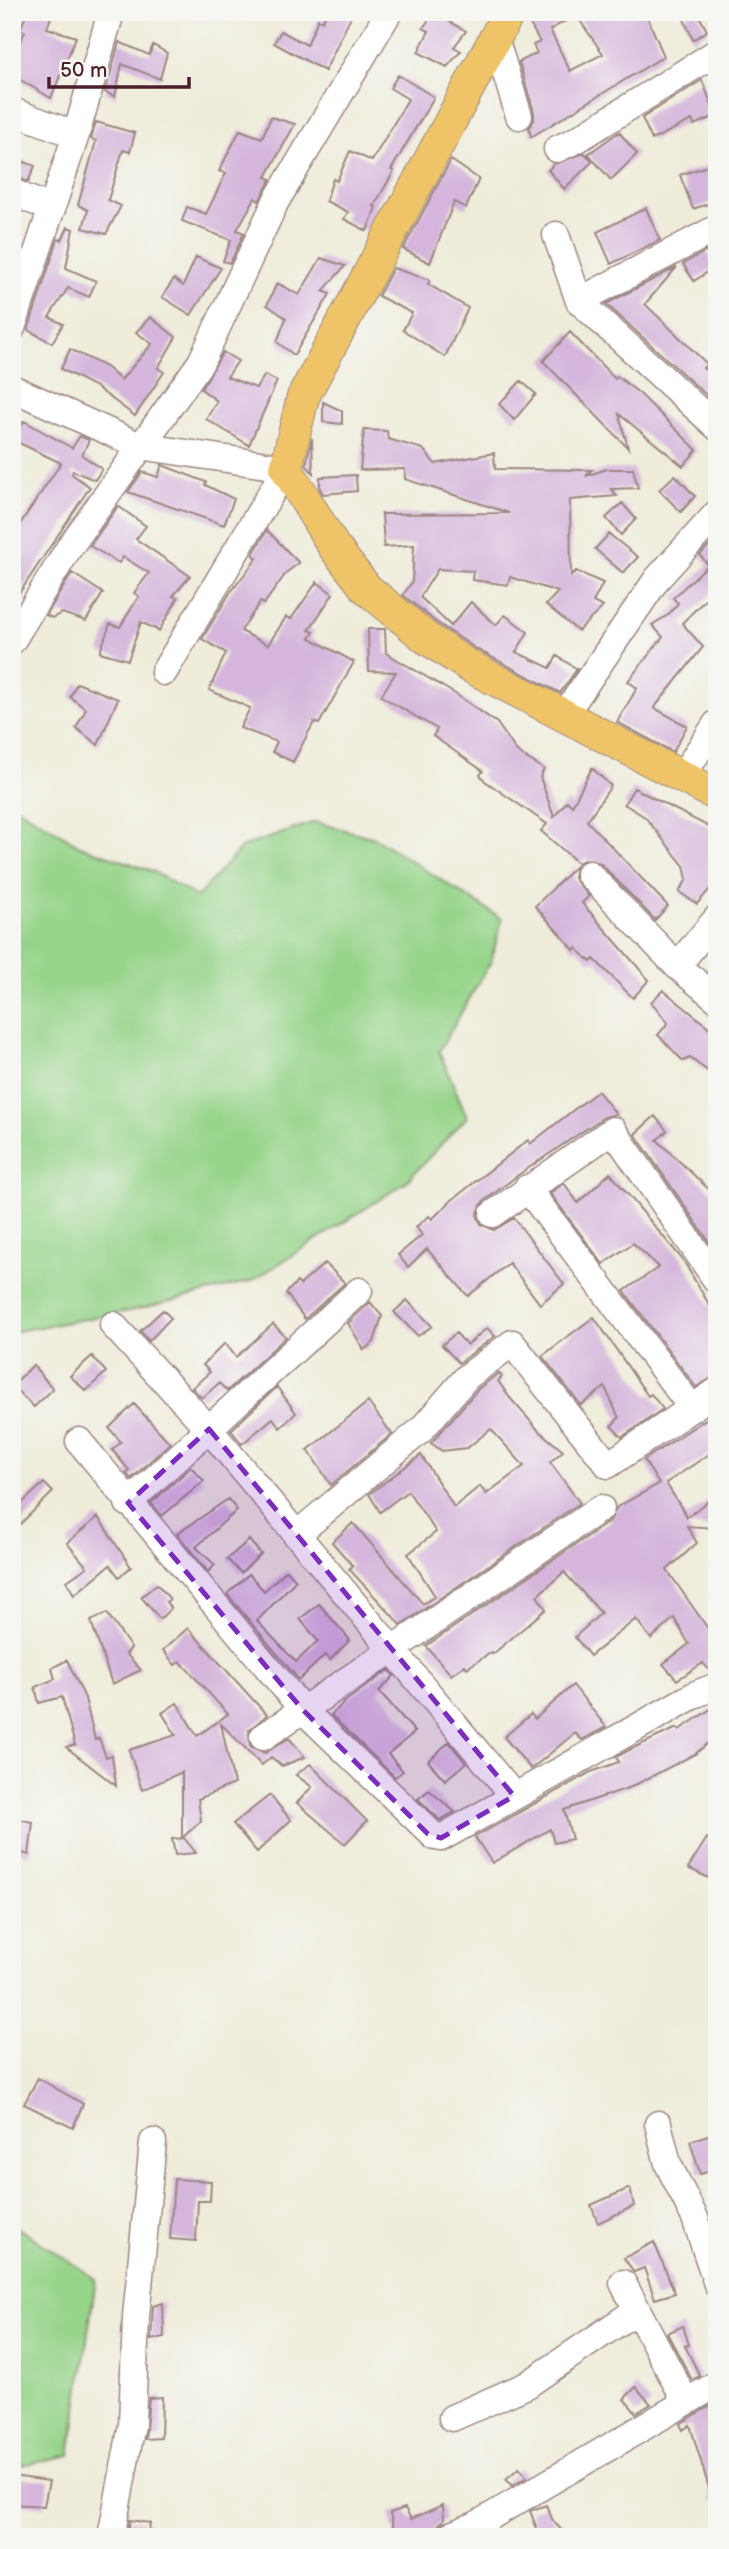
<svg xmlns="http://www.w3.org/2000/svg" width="729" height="2549" font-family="'Balsamiq Sans',sans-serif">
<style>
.green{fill:#96d48a;stroke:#707a5a;stroke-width:2}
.building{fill:#d5b5dc;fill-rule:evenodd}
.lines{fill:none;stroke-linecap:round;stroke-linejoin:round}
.minor-casing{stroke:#9c8682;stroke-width:29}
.major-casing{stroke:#9c8682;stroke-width:34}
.minor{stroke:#fff;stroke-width:26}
.major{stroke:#efc469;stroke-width:32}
.marked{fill:#7b2cbf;fill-opacity:0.2;stroke:#7b2cbf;stroke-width:5;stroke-dasharray:14 9;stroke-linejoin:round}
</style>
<rect width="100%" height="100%" fill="#f6f6f2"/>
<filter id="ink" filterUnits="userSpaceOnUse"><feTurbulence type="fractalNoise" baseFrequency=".0143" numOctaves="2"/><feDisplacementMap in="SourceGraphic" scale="14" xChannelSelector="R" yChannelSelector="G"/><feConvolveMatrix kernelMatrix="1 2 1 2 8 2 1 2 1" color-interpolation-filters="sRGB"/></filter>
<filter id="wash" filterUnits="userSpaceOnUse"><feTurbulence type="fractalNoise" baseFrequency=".00686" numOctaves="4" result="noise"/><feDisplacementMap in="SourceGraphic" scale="28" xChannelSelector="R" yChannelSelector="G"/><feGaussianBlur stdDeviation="1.57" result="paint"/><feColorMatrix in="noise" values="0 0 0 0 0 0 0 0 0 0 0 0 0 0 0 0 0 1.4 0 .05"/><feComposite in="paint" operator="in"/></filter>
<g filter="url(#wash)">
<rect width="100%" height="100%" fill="#efecda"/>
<!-- green -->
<path class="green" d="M12 804 80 846 152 871 197 897 242 847 315 822 375 838 502 919 491 961 439 1051 467 1117 405 1183 252 1281 135 1310 17 1331 12 1335Z
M12 2224 96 2279 70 2455 12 2467Z"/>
<g id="blocks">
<!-- building -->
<path class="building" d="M27 12H53L47 28 76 37 51 98 12 75V57L25 32 20 30Z
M327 12H353L325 71 274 43 281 31 307 45 318 19 322 21Z
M548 12H645L664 56 531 137 529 128 534 120V112L519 62 537 53 533 45 540 42 530 24ZM576 15 603 54 570 71 550 30Z
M692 12H697L707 31 693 40 683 17Z
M434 13 466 31 454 47 461 51 447 67 418 52 429 31 423 28Z
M119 42 149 55 153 45 167 53 160 79 122 64 115 97 105 92Z
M398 75 434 97 391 170 394 171 374 206 376 207 367 231 344 219 348 212 326 201 333 179 337 181 350 151 372 161 408 99 390 88Z
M702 80 716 116 694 125 692 120 652 140 642 118Z
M271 117 295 124 266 177 271 179 259 201 255 198 237 230 244 233 230 263 223 261 231 240 182 221 187 207 206 214 226 173 219 171 240 130 262 138Z
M96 122 135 133 130 152 123 150 108 200 121 206 106 234 83 228 88 210 78 205 96 141 91 139Z
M619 132 637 154 611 180 588 154Z
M584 153 593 161 564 189 548 170 554 164Z
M12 157 35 166 28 182 12 175Z
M451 160 479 179 466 208 454 202 430 263 403 249Z
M717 163V201L693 209 680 175Z
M646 208 660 240 611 264 597 232Z
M68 227 73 229 66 268 96 281 89 297 68 288 49 317 63 324 52 343 28 330 58 239 62 240Z
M706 251 715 267 694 281 683 264Z
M196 257 221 268 191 315 162 297 174 279 183 286Z
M321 258 345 266 323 291 330 294 294 355 277 342 286 318 267 305 277 283 299 295Z
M677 267 645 304 707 364 703 368 717 381V405L606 304Z
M393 268 430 280 428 284 468 308 445 357 403 330 412 313 378 296Z
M150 317 176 337 158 368 164 372 135 416 96 387 61 369 70 349 106 367 121 380 152 344 136 332Z
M570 332 615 379 617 376 640 394 697 450 683 466 619 414 628 448 543 361Z
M223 352 238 361 227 377 256 388 265 375 277 381 249 445 206 419 217 401 201 389Z
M521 381 536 394 514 420 499 404Z
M323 402 342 411V424L323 422Z
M24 421 72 448 80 436 89 440 82 455 102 469 95 480 73 471 72 474 90 487 12 604V536L61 463 13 440Z
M364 430 387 431 388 439 423 449 435 464 494 453 495 469 592 470 586 476 607 469H633L638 488 611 489 617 496 570 500 571 576 576 571 603 583 593 602 603 607 578 631 546 605 558 592 510 577 508 585 472 580 473 571 438 569 420 597 451 626 471 602 496 625 505 615 528 632 516 652 550 668 557 656 577 669 560 693 478 650 436 622 403 595 412 582 414 545 384 547 382 514 509 513 405 479V469L360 470Z
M312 438 313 473 306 465Z
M162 465 206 482 205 485 234 499 224 525 128 492 142 472 158 477Z
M356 475 357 491 323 494 320 489V477Z
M675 475 695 496 681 512 659 490Z
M622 503 636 519 621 535 606 518Z
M118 506 146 526 136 539 190 576 173 596 178 598 159 631 141 622 128 660 100 652 110 624 120 627 139 596 134 593 149 573 123 557 119 563 90 546Z
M267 530 299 563 287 572 264 604 260 602 241 631 268 645 286 617 291 619 317 582 333 594 309 630 314 632 310 638 354 662 319 724 314 722 293 762 272 752 277 742 240 728 250 708 209 690 226 653 202 639 230 593 257 558 253 554Z
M609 534 638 557 623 573 595 549Z
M717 537V588L682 623 703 647 654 708 687 726 673 752 617 722 637 688 628 681 663 637 652 625 668 615 678 603 673 598 708 565 700 555Z
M72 573 103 593 86 621 62 613 52 618 46 615Z
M368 629H385L386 653 457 695 497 723 518 753 544 769 540 777 554 817 567 801 572 806 592 768 611 786 587 821 668 906 655 920 600 863 586 859 578 863 541 831 547 824 485 781 480 775 483 771 433 736 437 729 381 696 396 672 369 671Z
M77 683 118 699 98 745 76 728 86 709 70 697Z
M634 788 717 831V881L697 904 679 892 687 879 684 866 645 817 624 804Z
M576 866 574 878 589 896 582 903 649 980 633 998 594 959 591 962 576 948 574 950 535 906Z
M663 990 717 1034V1078L690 1058 683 1061 658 1035 668 1023 651 1002Z
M598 1091 616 1114 604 1117 518 1175 483 1202 477 1215 481 1224 494 1230 514 1218 564 1284 540 1304 509 1263 468 1296 427 1249 408 1267 398 1255 422 1235 416 1227 429 1216 432 1219 452 1200 528 1140 530 1144Z
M655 1116 667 1131 657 1140 717 1197V1253L635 1134Z
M610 1173 683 1260 717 1318V1375L696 1387 624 1291 659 1267 633 1243 603 1264 550 1193 564 1183 578 1203Z
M325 1263 345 1283 305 1319 286 1293 297 1282 300 1285Z
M407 1300 432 1326 418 1336 394 1312Z
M370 1302 382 1316 374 1342 364 1350 348 1323Z
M163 1310 171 1318 149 1341 140 1331Z
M594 1317 648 1396 651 1394 663 1409 622 1437 611 1426 619 1418 605 1387 581 1405 542 1356Z
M273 1324 286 1337 227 1391 219 1383 202 1398 192 1388 210 1372 203 1365 225 1343 236 1357Z
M487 1328 495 1336 459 1363 442 1345 456 1333 467 1345Z
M92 1356 106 1372 86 1391 70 1376Z
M33 1365 53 1389 34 1407 12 1386Z
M499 1373 502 1377 498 1381 510 1398 539 1431 563 1451 550 1462 580 1503 401 1625 349 1569 353 1566 332 1542 353 1523 423 1604 435 1596 408 1554 436 1532 408 1491 380 1512 369 1494 421 1455 454 1507 480 1486 486 1494 524 1466 491 1429 467 1448 442 1451 431 1443 478 1389Z
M277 1387 296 1413 280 1428 273 1418 242 1444 231 1430Z
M368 1402 392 1434 331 1485 308 1450Z
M134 1404 170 1443 131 1479 126 1473 129 1470 112 1450 121 1442 109 1428Z
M709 1417 717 1430V1449L666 1483 687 1517 717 1494V1528L687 1526 697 1543 667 1570 709 1630 717 1625V1671L711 1672 703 1663 677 1680 663 1664 689 1644 674 1618 651 1639 636 1619 590 1656 575 1637 601 1613 564 1572 537 1596 546 1609 493 1654 492 1652 467 1668 465 1665 451 1675 426 1646 610 1521 617 1507 659 1484 644 1460Z
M191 1467 204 1481 162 1516 151 1503Z
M44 1483 53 1492 12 1532V1512Z
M228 1499 237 1510 196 1547 215 1565 208 1572 177 1534Z
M98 1517 131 1567 119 1577 110 1565 74 1595 67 1581 87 1567 67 1543Z
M249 1540 261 1554 241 1573 227 1559Z
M287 1570 296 1580 257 1621 296 1662 318 1641 300 1619 319 1604 350 1640 330 1660 325 1655 299 1680 227 1594 249 1574 264 1591Z
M157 1584 170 1599 166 1602 171 1608 160 1619 141 1597Z
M107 1613 131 1648 126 1654 141 1670 112 1684 91 1621Z
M188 1628 267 1715 249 1730 250 1746 265 1753 289 1738 305 1757 282 1766 271 1757 262 1765 221 1724 234 1784 198 1799 201 1821 182 1838V1772L142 1790 129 1750 176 1735 162 1713 177 1703 197 1736 228 1714 180 1661 175 1665 163 1650Z
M67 1660 85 1698 95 1740 99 1738 106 1757 112 1755 116 1786 66 1747 75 1745 62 1697 39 1703 35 1687 55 1679 52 1668Z
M389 1670 394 1676 379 1691 415 1732 388 1754 403 1771 395 1777 331 1715 348 1699Z
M573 1685 606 1727 582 1740 575 1733 531 1769 504 1737 531 1714 535 1719Z
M711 1709 717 1718V1736L695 1754 631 1787 564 1810 572 1839 554 1843 550 1829 492 1863 475 1837 591 1772 619 1762 616 1757 631 1749 677 1728 679 1730Z
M449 1742 466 1763 445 1780 428 1761Z
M310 1764 367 1821 345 1844 297 1803 312 1787 296 1775Z
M429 1790 455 1812 440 1820 418 1799Z
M270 1795 291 1820 257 1852 233 1824Z
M12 1818 33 1822 29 1855 12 1850Z
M184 1838 196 1853 175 1855 172 1839Z
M707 1838 717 1844V1882L688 1868Z
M38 2078 83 2104 73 2128 24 2104Z
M717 2132V2169L700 2174 690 2141Z
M174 2179 211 2181 210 2201H198L196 2241 170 2239Z
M630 2188 634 2206 598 2223 591 2205Z
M654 2242 675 2293 655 2299 644 2268 634 2272 624 2258Z
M163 2303 164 2337 151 2340 153 2306Z
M683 2326 689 2345 685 2346 700 2376 692 2380 667 2333Z
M636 2387 651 2404 636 2413 624 2399Z
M162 2397 161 2438 145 2439 149 2398Z
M715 2403 717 2500 713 2501 690 2425 683 2430 680 2424Z
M519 2468 527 2477 512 2486 506 2479Z
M12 2476 49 2481 44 2506 12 2504Z
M443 2505 444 2520 431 2532 419 2537H396L390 2513 405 2508 411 2519Z
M546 2505 553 2521 568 2537H544L538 2531 530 2511Z
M130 2520 150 2523 148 2537H127Z"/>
</g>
</g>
<g filter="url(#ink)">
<use href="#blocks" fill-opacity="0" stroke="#9c8682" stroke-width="2"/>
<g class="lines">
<!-- minor casing -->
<g class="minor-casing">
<path id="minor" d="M495 38 519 116
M12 111 76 135
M557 149 578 139 717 52
M12 192 52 209
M556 235 579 301 717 427
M579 301 717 228
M12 328 76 135 111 12
M12 388 140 446 286 468 164 672
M12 641 69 548 201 362 276 201 389 12
M565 714 657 579 717 513
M682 776 717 723
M589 874 677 966 717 999
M677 966 717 918
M527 1188 692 1408
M493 1214 613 1130 717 1281
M113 1325 209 1429 514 1796
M79 1441 303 1710 435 1837 441 1838 696 1694 717 1686
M128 1503 359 1291
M296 1535 421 1430 467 1377 512 1343 608 1465 717 1391
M263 1737 601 1508
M658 2124 668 2164 695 2218 717 2284
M623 2283 686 2402
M452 2418 527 2385 637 2310
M111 2537 132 2425 136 2317 153 2142
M445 2537 476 2525 717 2384"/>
</g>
<!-- major casing -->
<g class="major-casing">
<path id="major" d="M509 12 303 397 286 468 334 547 366 588 425 637 469 666 717 795"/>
</g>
<!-- minor -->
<use href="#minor" class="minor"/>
<!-- major -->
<use href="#major" class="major"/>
</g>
</g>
<!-- marked area -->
<path class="marked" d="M209 1429 514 1796 441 1838 428 1834 303 1710 128 1503Z"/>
<!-- margin -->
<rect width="729" height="2549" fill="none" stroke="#f6f6f2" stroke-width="42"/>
<!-- scale -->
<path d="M49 77v10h140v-10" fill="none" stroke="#4a1f2b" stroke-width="3.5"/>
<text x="60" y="77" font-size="21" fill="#4a1f2b" stroke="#f6f6f2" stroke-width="5" paint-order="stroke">50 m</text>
</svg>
